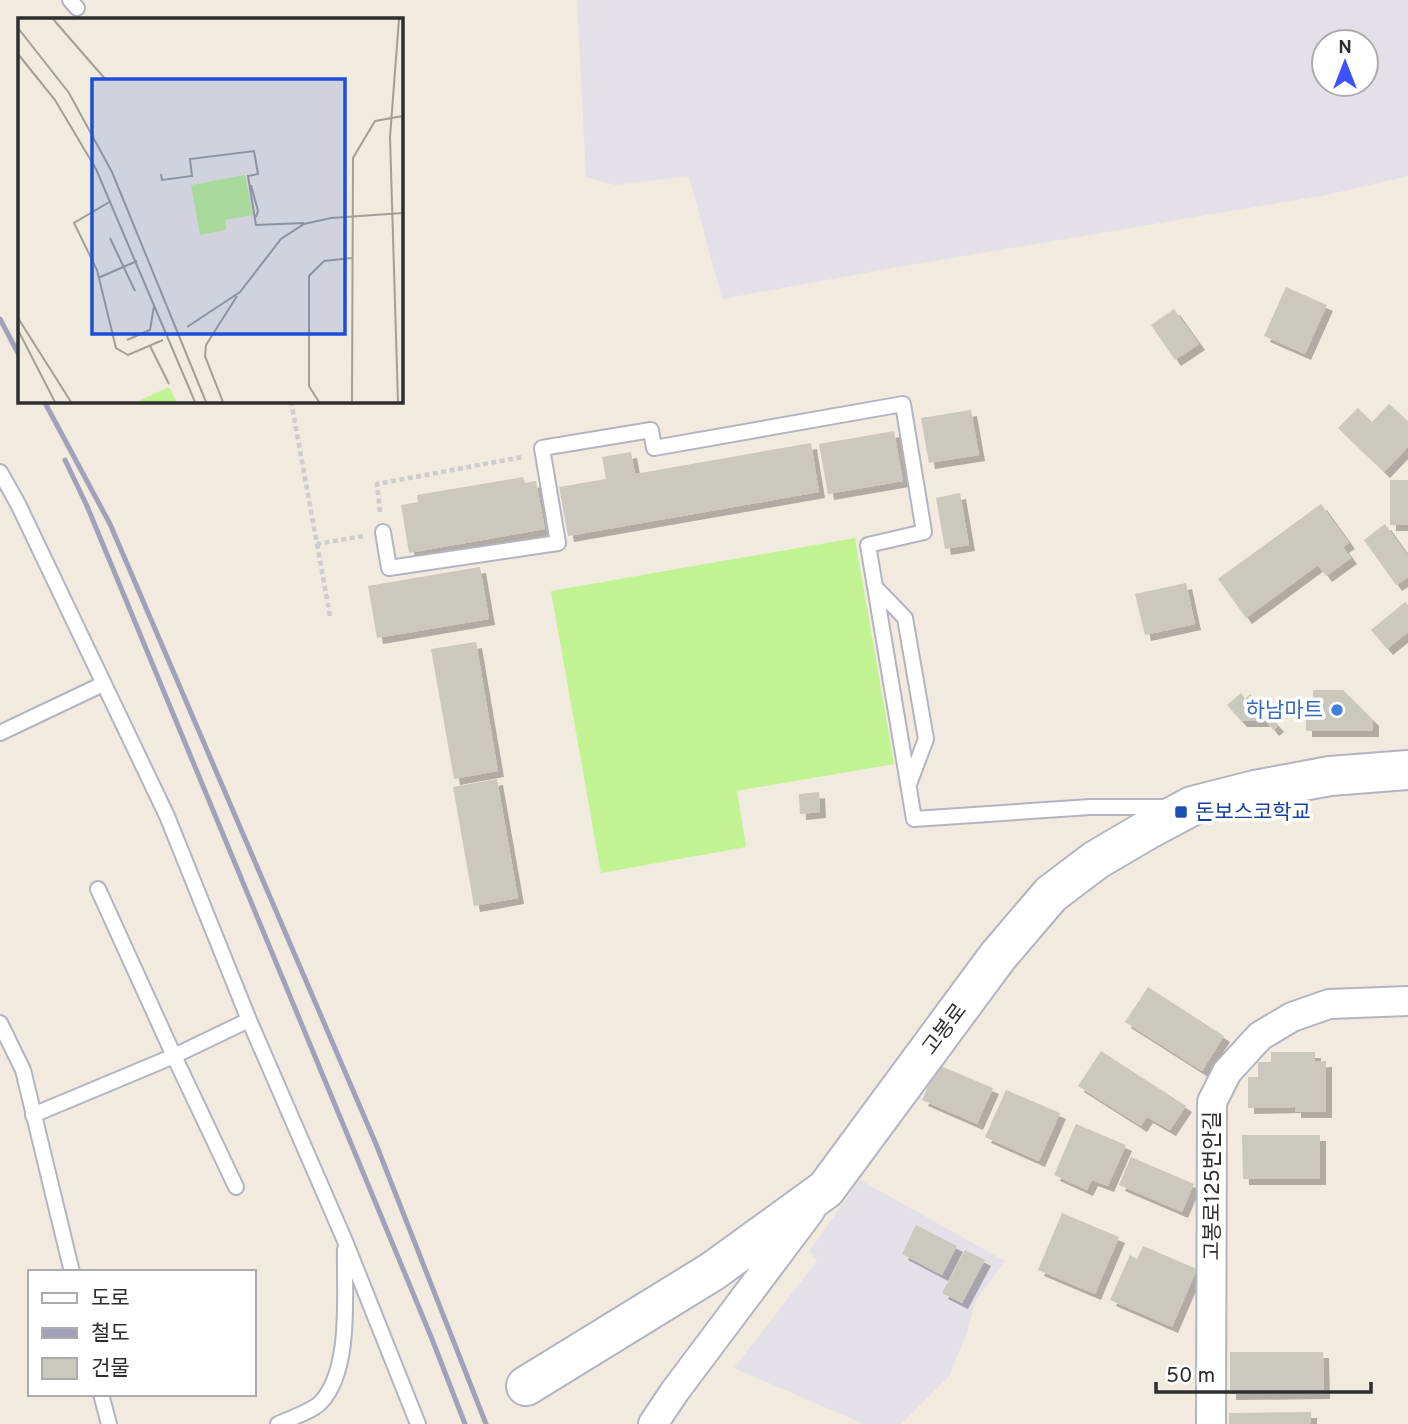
<svg xmlns="http://www.w3.org/2000/svg" width="1408" height="1424" font-family="Overpass,'Noto Sans KR',sans-serif">
<style>
.industrial{fill:#e3e0e8;fill-rule:evenodd}
.pitch{fill:#c2f392}
.building{fill:#cbc8be;filter:url(#shadow)}
.lines{fill:none;stroke-linecap:round;stroke-linejoin:round}
.lane-casing{stroke:#b3b4c2;stroke-width:18}
.street-casing{stroke:#b3b4c2;stroke-width:32}
.secondary-casing{stroke:#b3b4c2;stroke-width:42}
.path{stroke:#cdcdcd;stroke-width:4.5;stroke-dasharray:5 3.5;stroke-linecap:butt}
.lane{stroke:#fff;stroke-width:14}
.street{stroke:#fff;stroke-width:28}
.secondary{stroke:#fff;stroke-width:38}
.rail{stroke:#a1a2ba;stroke-width:5}
.shop-dot{fill:#3f7fe0;stroke:#fff;stroke-width:2.5}
.transit-dot{fill:#1a4fb4;stroke:#fff;stroke-width:2.5}
.labels{text-anchor:middle;stroke-width:7;stroke-linejoin:round;paint-order:stroke}
.shop-label{font-size:21px;fill:#366cbe;stroke:#fff;text-anchor:end}
.transit-label{font-size:21px;fill:#164399;stroke:#fff;text-anchor:start}
.street-label{font-size:21px;fill:#2e2e2e;stroke:#fff}
.inset-road{fill:none;stroke:#a29f98;stroke-width:2}
.view{fill:#1d4ed8;fill-opacity:0.15;stroke:#1d4ed8;stroke-width:3.5}
.inset-edge{fill:none;stroke:#2e2e2e;stroke-width:3.5}
</style>
<defs>
<filter id="shadow"><feDropShadow dx="6" dy="6" stdDeviation="0" flood-color="#0004"/></filter>
</defs>
<rect width="100%" height="100%" fill="#f0eadf"/>
<!-- industrial -->
<path class="industrial" d="M577 0H1408V176L1326 195 892 268 722 299 689 176 615 185 586 177ZM1324 42H1366V84H1324Z
M860 1180 1005 1261 976 1300 967 1332 949 1376 901 1424H864L734 1368 817 1261 809 1251Z"/>
<!-- pitch -->
<path class="pitch" d="M855 538 894 764 737 791 746 847 601 873 551 591Z"/>
<!-- building -->
<path class="building" d="M1286 287 1327 305 1305 354 1264 336Z
M1174 309 1199 344 1175 360 1151 325Z
M1389 404 1408 421V447L1384 472 1338 428 1358 408 1372 422Z
M971 410 979 455 929 463 921 418Z
M894 431 903 481 828 494 819 444Z
M811 443 819 492 568 536 559 487 606 479 602 457 631 452 635 474Z
M523 477 525 483 536 481 545 529 409 553 401 505 418 502 417 495Z
M1390 480H1408V525H1390Z
M960 493 969 545 945 549 936 498Z
M1321 504 1349 543 1343 547 1351 558 1326 576 1318 565 1246 618 1218 579Z
M1385 524 1408 556V577L1396 585 1364 540Z
M480 567 489 619 377 638 368 586Z
M1186 583 1195 624 1145 635 1135 594Z
M1405 602 1408 605V632L1387 649 1371 630Z
M476 642 498 771 454 779 431 649Z
M1313 690H1343L1373 720V731H1306V710H1313Z
M1241 693 1245 699 1250 694 1278 726 1273 730 1266 721H1241L1227 705Z
M497 779 518 898 474 906 453 787Z
M819 792 820 812 800 814 799 794Z
M1148 987 1224 1036 1202 1071 1125 1022Z
M1101 1051 1186 1106 1170 1130 1147 1117 1141 1126 1078 1086Z
M1271 1052H1315V1062L1326 1061V1112H1295V1107L1248 1108V1077H1258V1062H1271Z
M938 1065 993 1088 977 1124 922 1100Z
M1006 1090 1060 1113 1039 1161 985 1137Z
M1076 1124 1126 1145 1108 1186 1092 1180 1087 1190 1054 1175Z
M1242 1135H1320V1179H1243Z
M1131 1157 1194 1184 1182 1212 1119 1185Z
M1062 1213 1119 1237 1095 1294 1038 1270Z
M916 1225 957 1246 942 1275 902 1254Z
M1143 1246 1197 1269 1172 1327 1110 1300 1130 1255 1137 1259Z
M965 1250 985 1260 962 1303 942 1293Z
M1230 1352H1323L1324 1393 1230 1394Z
M1311 1412V1424H1229V1413Z"/>
<g class="lines">
<!-- lane casing -->
<g class="lane-casing">
<path id="lane" d="M70 0 77 8
M0 472 18 504 167 816 249 1020 345 1241 418 1424
M383 532 389 568 558 543 542 448 651 430 654 448 903 404 924 532 868 545 914 819 1090 807H1166
M875 587 905 618 926 739 909 784
M0 733 103 684
M98 889 174 1056 236 1187
M0 1023 23 1070 72 1272
M33 1115 174 1056 249 1020
M101 1394 109 1424
M278 1424C289 1419 313 1411 321 1402 352 1369 344 1292 345 1249"/>
</g>
<!-- street casing -->
<g class="street-casing">
<path id="street" d="M653 1424 675 1391 810 1211
M1211 1424 1212 1102 1227 1072 1260 1036 1292 1017 1329 1004 1408 1001"/>
</g>
<!-- secondary casing -->
<g class="secondary-casing">
<path id="secondary" d="M526 1386 713 1271 826 1189 998 956 1051 894 1096 860 1147 830 1192 806 1255 790 1330 776 1408 770"/>
</g>
<!-- path -->
<path class="path" d="M291 401 317 544 363 536
M380 512 377 484 522 457
M317 544 330 616"/>
<!-- lane -->
<use href="#lane" class="lane"/>
<!-- street -->
<use href="#street" class="street"/>
<!-- secondary -->
<use href="#secondary" class="secondary"/>
<!-- rail -->
<path class="rail" d="M0 319 19 355
M44 401 110 524 376 1144 486 1424
M65 460 87 506 432 1339 465 1424"/>
</g>
<!-- markers -->
<circle class="shop-dot" cx="1337" cy="710" r="7"/>
<rect class="transit-dot" x="1174" y="805" width="14" height="14" rx="3.5"/>
<g class="labels">
<!-- shop labels -->
<g class="shop-label">
<text x="1323" y="717">하남마트</text>
</g>
<!-- transit labels -->
<g class="transit-label">
<text x="1195" y="819">돈보스코학교</text>
</g>
<!-- street labels -->
<g class="street-label">
<text transform="translate(944 1029) rotate(-53)" y="7">고봉로</text>
<text transform="translate(1212 1186) rotate(-90)" y="7">고봉로125번안길</text>
</g>
</g>
<!-- overview -->
<g transform="translate(18 18)">
<rect width="385" height="385" fill="#f0eadf"/>
<path d="M227 157 235 197 207 202 208 212 182 217 173 167ZM151 369 159 384H118Z" fill="#c2f392"/>
<path class="inset-road" d="M35 1 88 62M0 10 51 75 94 154 188 384M0 36 37 82 78 151 177 384M143 156 144 162 174 158 172 141 236 133 240 156 230 158 238 207 286 205M233 167 240 193 238 199M93 183 56 205 79 252 98 330 110 337 145 322M92 220 117 273M80 260 119 243M0 300 53 384M169 309 222 274 263 221 286 206 313 200 385 195M0 312 37 384M109 322 132 312 136 288M132 328 151 366M205 384 187 338 188 327 219 278M301 384 291 368V258L306 243 334 240M334 384 335 140 357 103 385 98M380 384 372 119 381 1"/>
<path class="view" d="M74 61H327V316H74Z"/>
<rect width="385" height="385" class="inset-edge"/>
</g>
<!-- legend -->
<rect x="28" y="1270" width="228" height="126" fill="#ffffff" stroke="#ababab" stroke-width="2"/>
<rect x="42" y="1293" width="35" height="10" fill="#ffffff" stroke="#ababab" stroke-width="2"/>
<text x="91" y="1305" font-size="21" fill="#2e2e2e">도로</text>
<rect x="42" y="1328" width="35" height="10" fill="#a1a2ba" stroke="#ababab" stroke-width="2"/>
<text x="91" y="1340" font-size="21" fill="#2e2e2e">철도</text>
<rect x="42" y="1358" width="35" height="21" fill="#cbc8be" stroke="#ababab" stroke-width="2"/>
<text x="91" y="1375" font-size="21" fill="#2e2e2e">건물</text>
<!-- north arrow -->
<g transform="translate(1345 63)"><circle r="33" fill="#ffffff" stroke="#ababab" stroke-width="2"/>
<path d="M0-5L12 26L0 18L-12 26Z" fill="#3d52ff"/>
<text y="-10" font-size="19" font-weight="bold" text-anchor="middle" fill="#2e2e2e">N</text>
</g>
<!-- scale -->
<path d="M1156 1382v10h215v-10" fill="none" stroke="#2e2e2e" stroke-width="3.5"/>
<text x="1166" y="1382" font-size="21" fill="#2e2e2e" stroke="#ffffff" stroke-width="5" paint-order="stroke">50 m</text>
</svg>
